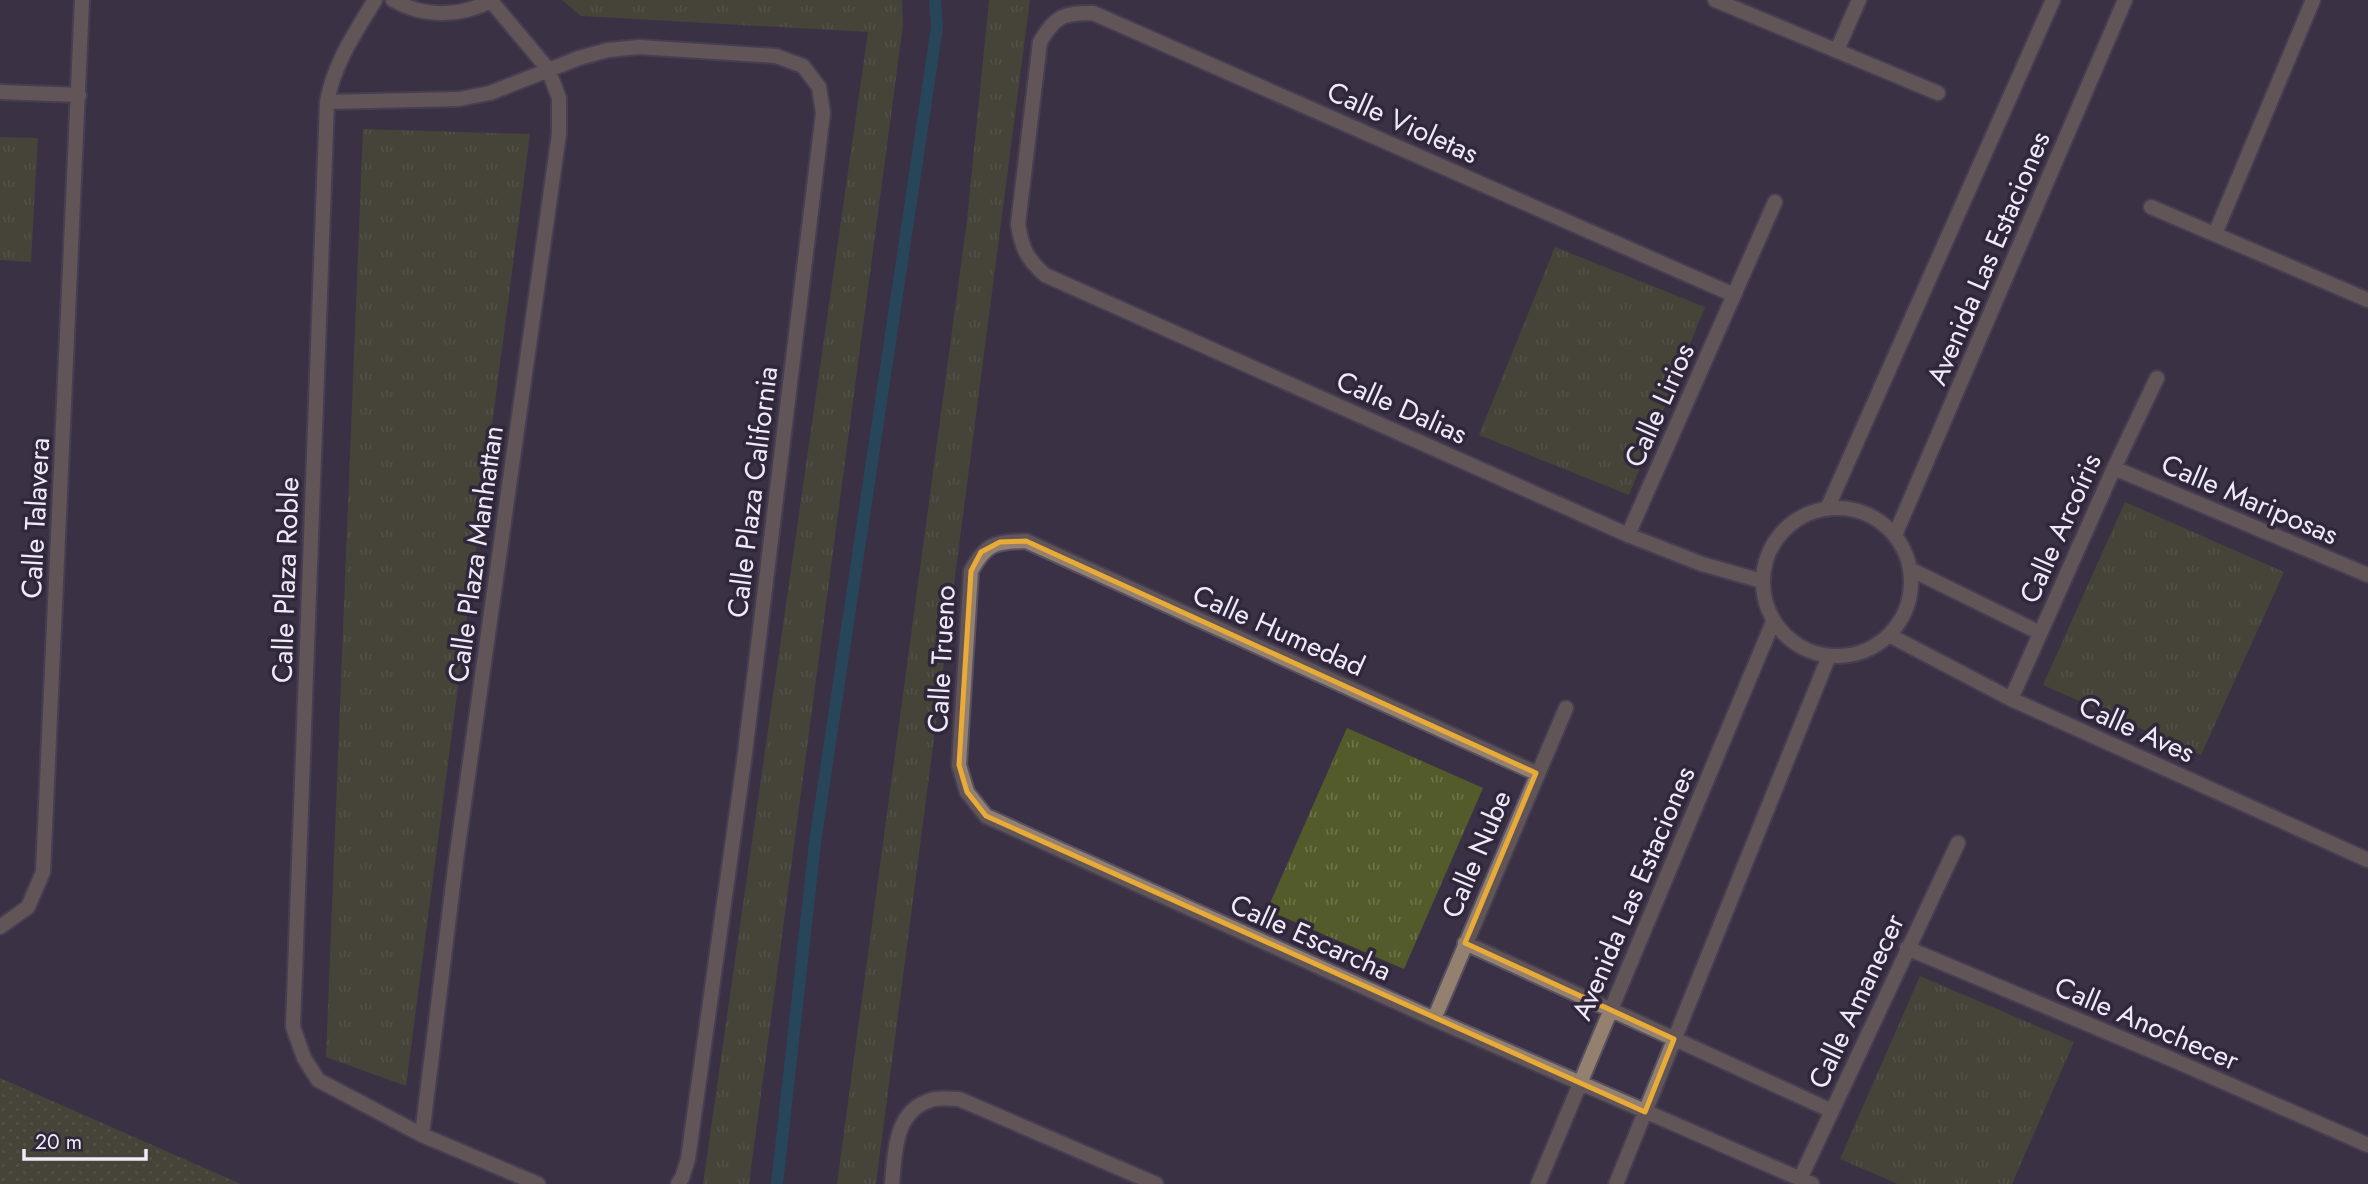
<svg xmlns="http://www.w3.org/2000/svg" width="2368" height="1184" font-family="Jost,sans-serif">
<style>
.grass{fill:url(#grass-dots)}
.park{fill:url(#park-tufts)}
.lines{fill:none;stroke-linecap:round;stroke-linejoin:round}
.stream{stroke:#135f74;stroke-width:12}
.minor-casing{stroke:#574f62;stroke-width:18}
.minor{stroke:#93806f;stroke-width:14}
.marked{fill:none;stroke:#e8ab37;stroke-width:5;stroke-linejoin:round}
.labels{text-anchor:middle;stroke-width:7;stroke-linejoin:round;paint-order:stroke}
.street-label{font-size:28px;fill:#f0eaf8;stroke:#30273b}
</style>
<defs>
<pattern id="grass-dots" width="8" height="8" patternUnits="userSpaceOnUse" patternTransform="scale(1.75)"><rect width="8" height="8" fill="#545b2a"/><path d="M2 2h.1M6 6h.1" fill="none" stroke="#6d734a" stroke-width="1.8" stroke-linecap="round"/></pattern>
<pattern id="park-tufts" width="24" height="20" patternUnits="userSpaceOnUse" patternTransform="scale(1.75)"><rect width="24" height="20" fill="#545b2a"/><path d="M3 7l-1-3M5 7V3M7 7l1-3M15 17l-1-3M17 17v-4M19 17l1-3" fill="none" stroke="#6d734a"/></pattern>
</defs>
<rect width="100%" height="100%" fill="#3a3146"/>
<!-- grass -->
<path class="grass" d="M0 1078 241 1184H0Z"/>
<!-- park -->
<path class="park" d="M562 0H902L903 25 749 1184H703L868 32 581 16Z
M989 0H1030L876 1184H837L967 220Z
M363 129 530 134 406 1086 326 1057Z
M0 137 38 138 31 262 0 260Z
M1555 247 1705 307 1629 495 1479 435Z
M2125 502 2284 572 2201 755 2043 685Z
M1347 728 1483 788 1404 969 1267 910Z
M1920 976 2074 1042 2012 1184H1898L1840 1159Z"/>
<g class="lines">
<!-- stream -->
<path class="stream" d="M777 1184 815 843 937 27 935 0"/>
<!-- minor casing -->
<g class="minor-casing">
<path id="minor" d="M375 0C355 33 334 63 327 102L293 1027 304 1058 318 1080 422 1135 538 1184
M393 0C425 18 460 17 493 0
M1715 0 1938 93
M1837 50 1859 0
M0 92 79 95
M327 102 459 99 490 93 579 58 608 50 639 47 776 56 803 66 819 87 823 113 744 761 688 1159 682 1178 678 1184
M2151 207 2368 300
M2215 234 2313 0
M1734 295 1093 13C1063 13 1055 16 1040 42L1018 224C1022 248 1026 258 1045 275L1628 535 1702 564 1762 581
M2114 468 2368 575
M1763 582a74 74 0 1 1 148 0a74 74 0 1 1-148 0Z
M1827 509 2053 0
M1628 535 1775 202
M1895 535 2125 0
M1910 569 2040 633
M1889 635 2011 699 2368 860
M2011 699 2114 468 2157 378
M1536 773 1026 541C995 542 986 543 971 571L959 765 967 792 986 816 1434 1019 1812 1184
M0 927 28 907 43 872 82 0
M1465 943 1832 1111
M1907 948 2171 1059 2368 1145
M1434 1019 1566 708
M422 1135 456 860 559 134V98L548 69 491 1
M1800 1179 1958 843
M892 1184C895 1153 894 1111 931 1100 939 1097 950 1099 959 1099L1156 1184
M1538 1184 1773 622
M1616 1184 1829 656"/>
</g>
<!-- minor -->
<use href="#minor" class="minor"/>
</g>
<!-- marked area -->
<path d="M0 0H2368V1184H0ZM1026 541 1536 773 1465 943 1674 1039 1645 1112 986 816 967 792 959 765 971 571 981 552 1000 542Z" fill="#3a3146" fill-opacity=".55" fill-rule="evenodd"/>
<path class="marked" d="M1026 541 1536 773 1465 943 1674 1039 1645 1112 986 816 967 792 959 765 971 571 981 552 1000 542Z"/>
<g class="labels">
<!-- street labels -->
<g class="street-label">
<text transform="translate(1403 122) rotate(24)" y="10">Calle Violetas</text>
<text transform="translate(1988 258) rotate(-67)" y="10">Avenida Las Estaciones</text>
<text transform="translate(1659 405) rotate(-66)" y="10">Calle Lirios</text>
<text transform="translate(1402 407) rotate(24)" y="10">Calle Dalias</text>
<text transform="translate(752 492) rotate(-83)" y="10">Calle Plaza California</text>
<text transform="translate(2250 499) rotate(23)" y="10">Calle Mariposas</text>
<text transform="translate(35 518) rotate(-87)" y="10">Calle Talavera</text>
<text transform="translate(2060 528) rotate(-66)" y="10">Calle Arcoíris</text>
<text transform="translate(475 554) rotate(-82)" y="10">Calle Plaza Manhattan</text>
<text transform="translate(285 580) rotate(-88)" y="10">Calle Plaza Roble</text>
<text transform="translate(1279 630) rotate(24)" y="10">Calle Humedad</text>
<text transform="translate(941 659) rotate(-87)" y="10">Calle Trueno</text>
<text transform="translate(2137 729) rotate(24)" y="10">Calle Aves</text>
<text transform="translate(1476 854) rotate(-67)" y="10">Calle Nube</text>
<text transform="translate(1633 893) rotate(-67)" y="10">Avenida Las Estaciones</text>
<text transform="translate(1311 937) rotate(24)" y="10">Calle Escarcha</text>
<text transform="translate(1856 1001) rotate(-65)" y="10">Calle Amanecer</text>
<text transform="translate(2147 1023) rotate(23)" y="10">Calle Anochecer</text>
</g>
</g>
<!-- scale -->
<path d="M24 1149v10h122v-10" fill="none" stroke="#f0eaf8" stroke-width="3.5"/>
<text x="35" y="1149" font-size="21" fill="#f0eaf8" stroke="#30273b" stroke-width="5" paint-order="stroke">20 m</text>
</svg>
